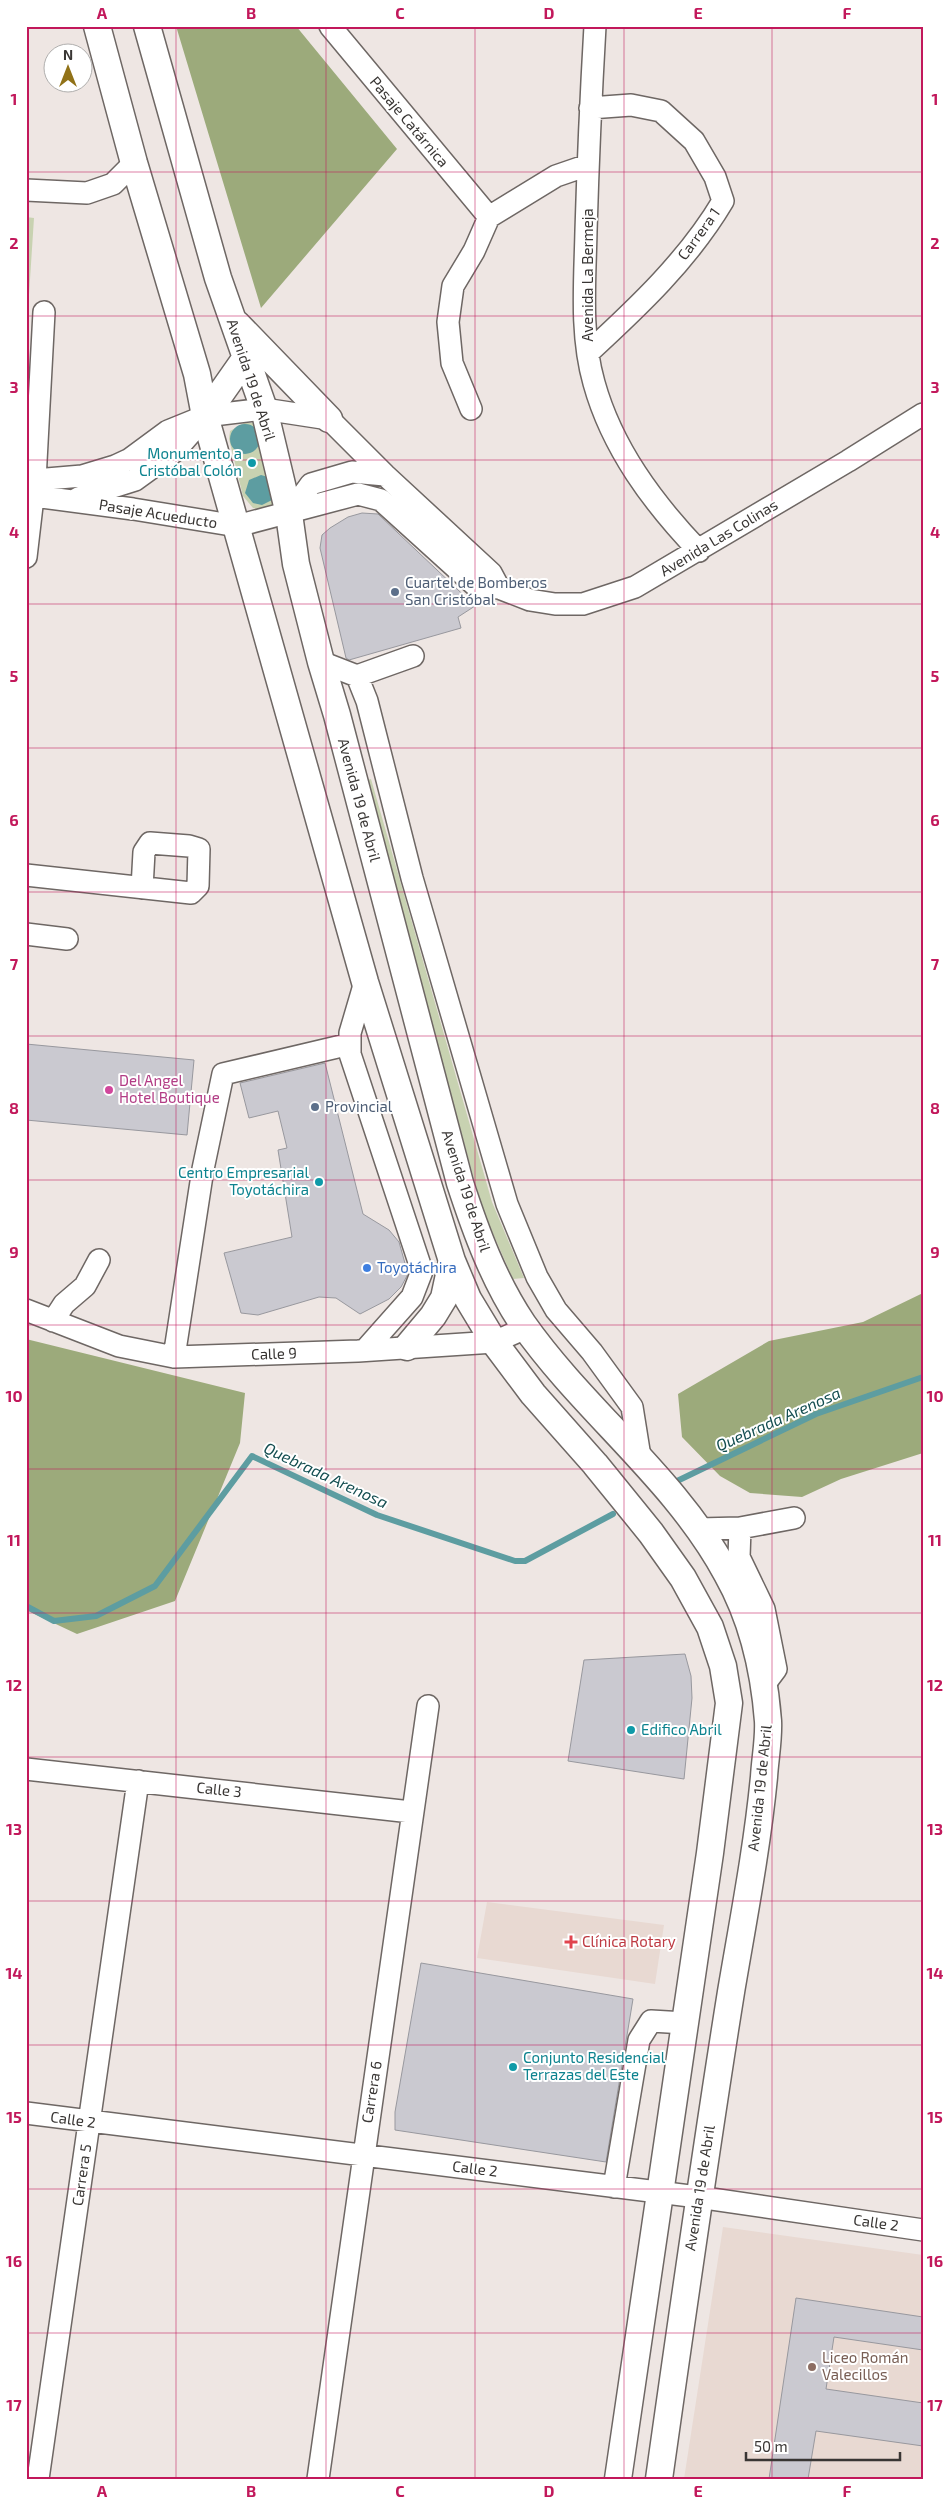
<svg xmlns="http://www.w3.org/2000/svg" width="949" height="2505" font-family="'Exo 2',sans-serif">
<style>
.built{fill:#e8d9d2}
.green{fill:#c8d2b1}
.forest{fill:#9caa7b}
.water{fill:#5d9da1}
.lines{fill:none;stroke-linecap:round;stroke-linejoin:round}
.stream{stroke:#5d9da1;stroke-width:6}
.building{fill:#cac9d0;stroke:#98989e}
.minor-casing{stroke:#6e6764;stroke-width:24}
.major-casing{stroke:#6e6764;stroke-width:29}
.minor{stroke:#fff;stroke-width:21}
.major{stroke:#fff;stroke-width:26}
.grid{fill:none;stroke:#c2185b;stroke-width:1;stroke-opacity:0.55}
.culture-dot{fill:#0f9aa8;stroke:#fff;stroke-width:2}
.service-dot{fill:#5c6f8a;stroke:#fff;stroke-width:2}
.hotel-dot{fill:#d1479c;stroke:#fff;stroke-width:2}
.shop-dot{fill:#3f7fe0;stroke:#fff;stroke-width:2}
.health-dot{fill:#e0444e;stroke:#fff;stroke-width:2}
.education-dot{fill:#8d6e63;stroke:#fff;stroke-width:2}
.labels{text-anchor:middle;stroke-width:4;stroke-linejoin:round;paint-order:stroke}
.street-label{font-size:15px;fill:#393634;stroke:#fff}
.culture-label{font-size:15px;fill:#0d838f;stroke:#fff;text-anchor:end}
.service-label{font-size:15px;fill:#4e5e75;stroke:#fff;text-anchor:start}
.hotel-label{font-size:15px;fill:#b23c85;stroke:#fff;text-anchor:start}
.shop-label{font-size:15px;fill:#366cbe;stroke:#fff;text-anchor:start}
.health-label{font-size:15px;fill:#be3a42;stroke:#fff;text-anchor:start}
.education-label{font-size:15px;fill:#785e54;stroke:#fff;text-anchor:start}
.water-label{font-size:16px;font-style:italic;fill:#134d50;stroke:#fff}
.neatline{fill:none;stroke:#c2185b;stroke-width:2}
.grid-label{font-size:16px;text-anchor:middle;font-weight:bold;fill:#c2185b}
</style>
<rect width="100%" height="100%" fill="#eee6e3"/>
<!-- built -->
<path class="built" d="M487 1902 664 1925 655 1984 477 1958Z
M723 2227 923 2255V2479H684Z"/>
<!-- green -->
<path class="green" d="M26 217 34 218 26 341Z
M244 423H253L260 429 273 504 268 510 253 508 243 496 229 439 230 431Z
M371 779 492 1202 524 1278 513 1279 483 1211 364 781Z"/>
<!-- forest -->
<path class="forest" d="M176 26H296L397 149 261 308Z
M923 1293V1453L841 1479 802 1497 750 1493 720 1476 682 1437 678 1394 769 1341 863 1322Z
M26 1339 245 1393 240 1443 175 1601 77 1634 26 1610Z"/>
<!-- water -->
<path class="water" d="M230 439a15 15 0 1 1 30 0a15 15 0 1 1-30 0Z
M261 475 268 477 272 500 262 505 253 503 245 493 249 480Z"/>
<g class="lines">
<!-- stream -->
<path class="stream" d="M675 1482 816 1414 923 1377
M26 1606 54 1621 96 1616 155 1586 252 1456 377 1515 515 1561H525L613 1514"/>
</g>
<!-- building -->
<path class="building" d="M362 513 378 514 475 606 458 617 461 628 349 660 346 658 320 548 322 535 330 528 348 517Z
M26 1044 194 1060 187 1135 26 1120Z
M325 1063 363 1214 389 1230 399 1242 408 1274 401 1287 389 1299 360 1314 336 1298 319 1297 258 1315 241 1313 224 1253 292 1237 278 1150 287 1148 278 1111 249 1118 240 1083Z
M685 1654 691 1676 692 1698 684 1779 568 1761 584 1660Z
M421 1963 633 1999 606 2162 395 2130V2112Z
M796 2298 923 2317V2350L834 2337 826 2389 923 2403V2446L816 2431 808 2479H769Z"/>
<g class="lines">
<!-- minor casing -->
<g class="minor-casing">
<path id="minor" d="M330 26 489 217
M595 26C591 95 588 163 586 231 585 281 580 334 594 383 612 448 653 503 699 551
M26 190 87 193 113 184 134 163
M588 353C638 307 688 260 723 201L715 177 694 141 661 111 631 105 590 108
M471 409 452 363 448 322 453 286 474 251 489 217 556 176 588 165
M26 478 35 480 82 476 115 466 130 459 168 431 205 416 264 409 329 419 385 475 491 573 499 588
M26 495 133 509 237 526 358 494 381 500 476 586 499 588 530 600 555 604H583L635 587 848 461 923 414
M78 498 135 480 175 451 203 419
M289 514 311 484 352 472 385 475
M26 557 35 480 44 312
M321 662 357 676 367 701 412 878 507 1204 537 1277 556 1310 592 1352 632 1407 640 1457
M357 676 413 656
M26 875 191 893 198 886 199 849 189 846 150 843 144 852 142 888
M26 934 67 939
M26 1310 119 1346 174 1357 358 1351 494 1342 526 1328
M53 1321 64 1304 85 1286 99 1260
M365 1350 412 1297 422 1271 350 1054V1033L365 982
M174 1357 203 1169 223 1074 350 1044
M740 1528 739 1557 764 1609 776 1669 764 1685
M698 1529 740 1528 794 1518
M26 1769 411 1812
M26 2113 698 2197 923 2230
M614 2187 639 2040 651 2021 685 2023
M38 2479 138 1781
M318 2479 428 1706"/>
</g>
<!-- major casing -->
<g class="major-casing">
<path id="major" d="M97 26 134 163 197 374 205 416 365 982 452 1261 468 1299 494 1342 533 1394 595 1464 651 1533 683 1578 710 1627 723 1666 729 1703 710 1853 618 2479
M147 26 218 278 264 409 289 514 296 564 321 662 337 715 460 1183C476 1232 494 1281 523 1324 585 1412 675 1478 727 1574 753 1620 764 1669 768 1721 769 1739 765 1759 764 1777 757 1849 743 1921 731 1992 705 2154 682 2316 659 2479
M237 324 329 419
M205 416 245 359
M407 1347 433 1316 444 1298 452 1261"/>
</g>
<!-- minor -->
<use href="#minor" class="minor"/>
<!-- major -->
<use href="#major" class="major"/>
</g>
<!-- grid -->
<path class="grid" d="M176 26V2479M326 26V2479M475 26V2479M624 26V2479M772 26V2479M26 172H923M26 316H923M26 460H923M26 604H923M26 748H923M26 892H923M26 1036H923M26 1180H923M26 1325H923M26 1469H923M26 1613H923M26 1757H923M26 1901H923M26 2045H923M26 2189H923M26 2333H923"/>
<!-- markers -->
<g class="culture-dot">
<circle cx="252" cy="463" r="5"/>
<circle cx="319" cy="1182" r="5"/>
<circle cx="631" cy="1730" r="5"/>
<circle cx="513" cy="2067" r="5"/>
</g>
<g class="service-dot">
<circle cx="395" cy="592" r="5"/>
<circle cx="315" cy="1107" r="5"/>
</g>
<circle class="hotel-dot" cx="109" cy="1090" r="5"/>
<circle class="shop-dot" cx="367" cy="1268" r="5"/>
<path class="health-dot" d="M568.5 1934.5h5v5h5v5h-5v5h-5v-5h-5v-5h5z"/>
<circle class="education-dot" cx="812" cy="2367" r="5"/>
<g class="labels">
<!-- street labels -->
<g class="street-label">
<text transform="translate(409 122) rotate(50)" y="5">Pasaje Catárnica</text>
<text transform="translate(699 234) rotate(-54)" y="5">Carrera 1</text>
<text transform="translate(588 275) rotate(-90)" y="5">Avenida La Bermeja</text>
<text transform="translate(251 380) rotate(72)" y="5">Avenida 19 de Abril</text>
<text transform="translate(158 514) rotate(9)" y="5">Pasaje Acueducto</text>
<text transform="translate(719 538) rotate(-31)" y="5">Avenida Las Colinas</text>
<text transform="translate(359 800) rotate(75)" y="5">Avenida 19 de Abril</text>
<text transform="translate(466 1191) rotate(72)" y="5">Avenida 19 de Abril</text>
<text transform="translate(274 1354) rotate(-2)" y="5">Calle 9</text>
<text transform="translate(760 1788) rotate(-84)" y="5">Avenida 19 de Abril</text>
<text transform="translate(219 1790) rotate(6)" y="5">Calle 3</text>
<text transform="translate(372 2092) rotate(-81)" y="5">Carrera 6</text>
<text transform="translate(73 2120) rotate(8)" y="5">Calle 2</text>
<text transform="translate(475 2169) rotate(7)" y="5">Calle 2</text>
<text transform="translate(82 2175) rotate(-82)" y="5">Carrera 5</text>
<text transform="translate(700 2188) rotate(-81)" y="5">Avenida 19 de Abril</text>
<text transform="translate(876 2223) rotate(8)" y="5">Calle 2</text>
</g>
<!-- culture labels -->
<g class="culture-label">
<text x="242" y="459">Monumento a<tspan x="242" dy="17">Cristóbal Colón</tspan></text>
<text x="309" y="1178">Centro Empresarial<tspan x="309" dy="17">Toyotáchira</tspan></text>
<text x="641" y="1735" text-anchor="start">Edifico Abril</text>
<text x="523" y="2063" text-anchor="start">Conjunto Residencial<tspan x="523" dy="17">Terrazas del Este</tspan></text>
</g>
<!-- service labels -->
<g class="service-label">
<text x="405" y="588">Cuartel de Bomberos<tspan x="405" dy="17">San Cristóbal</tspan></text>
<text x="325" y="1112">Provincial</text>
</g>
<!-- hotel labels -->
<g class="hotel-label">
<text x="119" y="1086">Del Angel<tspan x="119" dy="17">Hotel Boutique</tspan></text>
</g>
<!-- shop labels -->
<g class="shop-label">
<text x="377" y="1273">Toyotáchira</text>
</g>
<!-- health labels -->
<g class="health-label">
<text x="582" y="1947">Clínica Rotary</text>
</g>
<!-- education labels -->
<g class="education-label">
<text x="822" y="2363">Liceo Román<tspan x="822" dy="17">Valecillos</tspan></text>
</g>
<!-- water labels -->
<g class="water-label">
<text transform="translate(778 1419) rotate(-24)" y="6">Quebrada Arenosa</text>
<text transform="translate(326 1475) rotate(25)" y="6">Quebrada Arenosa</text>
</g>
</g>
<!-- border -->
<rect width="949" height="2505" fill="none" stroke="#ffffff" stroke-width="55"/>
<!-- north arrow -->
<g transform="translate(68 68)"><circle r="24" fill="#ffffff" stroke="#b0afae"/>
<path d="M0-4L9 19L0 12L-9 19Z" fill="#917218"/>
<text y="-8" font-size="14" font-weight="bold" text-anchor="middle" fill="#393634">N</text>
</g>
<!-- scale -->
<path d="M746 2452v8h154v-8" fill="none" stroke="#393634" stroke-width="2.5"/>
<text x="754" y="2452" font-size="15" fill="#393634" stroke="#ffffff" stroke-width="4" paint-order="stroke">50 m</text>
<rect x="28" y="28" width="894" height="2450" class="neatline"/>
<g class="grid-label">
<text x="102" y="19">A</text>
<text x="251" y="19">B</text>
<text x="400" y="19">C</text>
<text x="549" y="19">D</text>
<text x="698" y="19">E</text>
<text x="847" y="19">F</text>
<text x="14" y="105">1</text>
<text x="935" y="105">1</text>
<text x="14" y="249">2</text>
<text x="935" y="249">2</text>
<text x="14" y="393">3</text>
<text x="935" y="393">3</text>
<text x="14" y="538">4</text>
<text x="935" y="538">4</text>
<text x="14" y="682">5</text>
<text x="935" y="682">5</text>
<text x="14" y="826">6</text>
<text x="935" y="826">6</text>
<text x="14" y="970">7</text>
<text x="935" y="970">7</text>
<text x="14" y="1114">8</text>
<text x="935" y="1114">8</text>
<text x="14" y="1258">9</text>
<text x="935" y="1258">9</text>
<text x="14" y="1402">10</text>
<text x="935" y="1402">10</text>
<text x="14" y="1546">11</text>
<text x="935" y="1546">11</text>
<text x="14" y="1691">12</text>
<text x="935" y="1691">12</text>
<text x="14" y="1835">13</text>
<text x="935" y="1835">13</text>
<text x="14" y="1979">14</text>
<text x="935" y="1979">14</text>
<text x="14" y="2123">15</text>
<text x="935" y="2123">15</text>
<text x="14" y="2267">16</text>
<text x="935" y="2267">16</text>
<text x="14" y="2411">17</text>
<text x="935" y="2411">17</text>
<text x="102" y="2497">A</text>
<text x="251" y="2497">B</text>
<text x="400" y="2497">C</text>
<text x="549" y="2497">D</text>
<text x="698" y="2497">E</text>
<text x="847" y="2497">F</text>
</g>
</svg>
